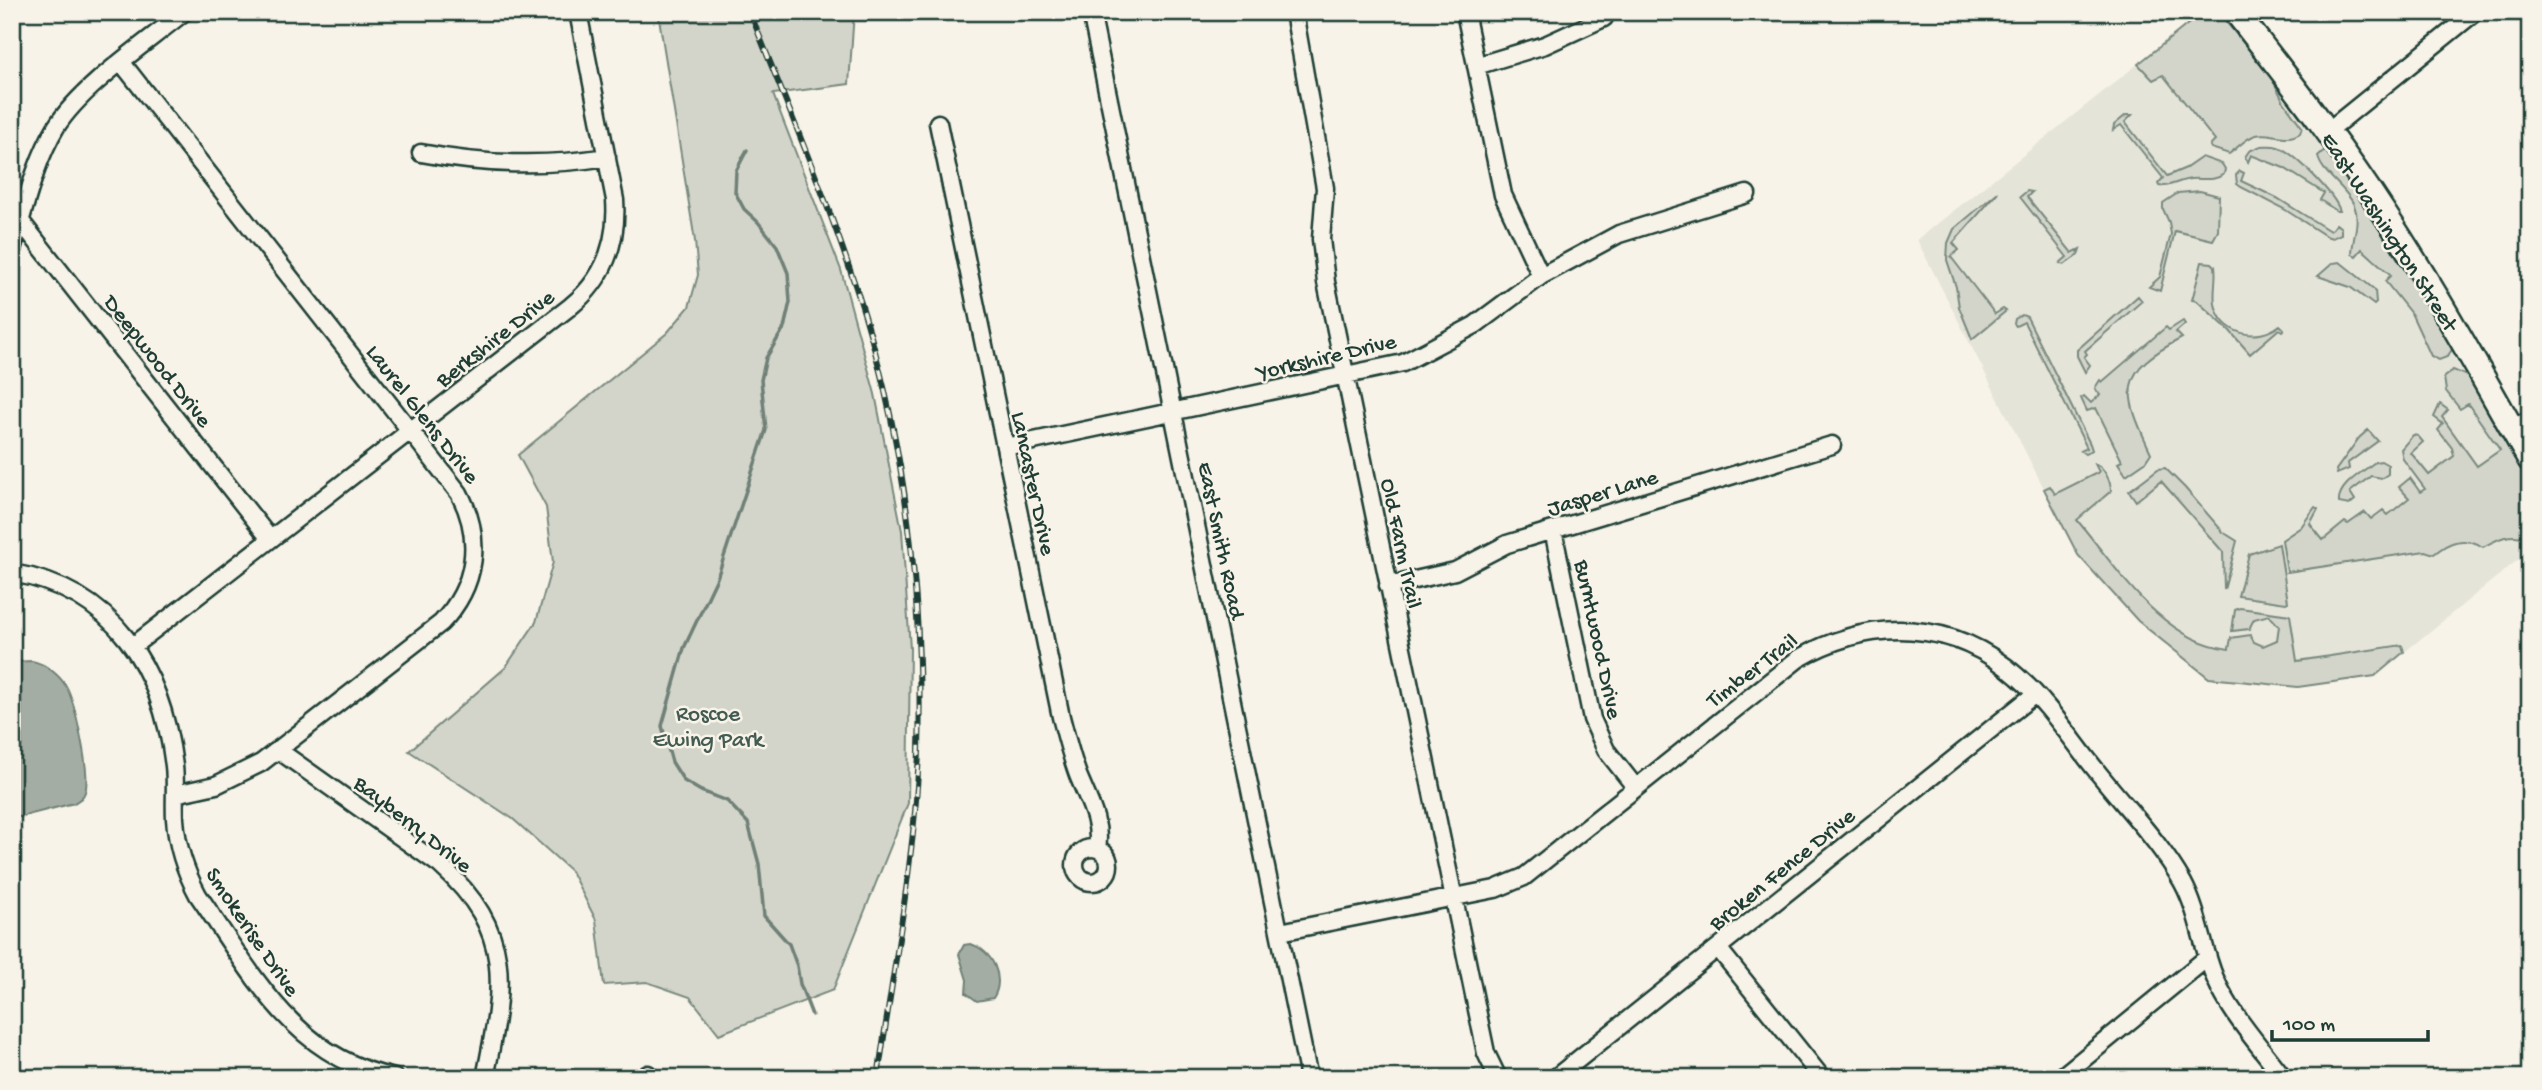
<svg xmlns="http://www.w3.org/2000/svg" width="2542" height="1090" font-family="'Gochi Hand',sans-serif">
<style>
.built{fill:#e5e4d9}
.green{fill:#d3d5ca;stroke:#79897f;stroke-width:2}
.water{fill:#a4ada3;stroke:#6f8077;stroke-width:2}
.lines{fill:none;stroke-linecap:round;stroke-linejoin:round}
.stream{stroke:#6f8077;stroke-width:3.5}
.minor-casing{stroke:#1f3d34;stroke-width:21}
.highway-casing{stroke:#1f3d34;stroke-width:28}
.minor{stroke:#f7f3e8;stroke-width:16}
.highway{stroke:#f7f3e8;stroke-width:23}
.rail-casing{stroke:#1f3d34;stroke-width:6}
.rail{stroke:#f7f3e8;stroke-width:3.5;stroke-dasharray:10;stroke-linecap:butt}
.labels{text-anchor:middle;stroke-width:5;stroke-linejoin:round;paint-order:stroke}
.street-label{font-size:23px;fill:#1f3d34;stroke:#f7f3e8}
.park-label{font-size:23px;fill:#435b52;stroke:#f7f3e8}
</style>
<rect width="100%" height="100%" fill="#f7f3e8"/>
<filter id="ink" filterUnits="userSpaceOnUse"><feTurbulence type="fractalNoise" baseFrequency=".0143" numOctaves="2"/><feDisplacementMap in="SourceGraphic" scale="14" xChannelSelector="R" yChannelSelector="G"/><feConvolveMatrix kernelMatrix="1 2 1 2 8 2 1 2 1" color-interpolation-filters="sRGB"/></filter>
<g filter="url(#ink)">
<!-- built -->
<path class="built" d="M2203 12H2215L2273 80 2348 180 2442 335 2530 491V550L2375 676 2298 687 2209 678 2138 621 2078 555 1917 240Z"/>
<!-- green -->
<path class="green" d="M658 12H854L849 84 773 94 841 270 875 394 902 531 910 649 908 803 833 990 719 1034 690 997 647 982 604 985 596 920 571 871 513 819 409 751 505 668 536 622 553 562 546 507 518 455 667 333 689 307 698 275 695 241Z
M2203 12H2218L2270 75 2284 102 2302 127 2300 133C2286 143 2272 131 2256 135 2245 138 2238 148 2229 154L2211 148 2210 146 2215 141 2163 75 2153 80 2138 64Z
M2126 115H2132L2125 122 2167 176 2186 168 2202 157 2222 164 2225 169 2224 174C2214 182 2203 178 2191 179 2180 180 2168 188 2159 186L2158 184 2163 178 2121 125 2113 130 2114 125Z
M2261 146C2267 146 2272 145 2278 147 2295 153 2335 195 2340 211H2337L2320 200 2324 193 2284 168 2251 155 2248 162 2245 157 2249 151Z
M2328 147 2357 184 2453 348 2447 357 2439 360 2431 356 2412 315 2385 281 2391 275 2362 249 2356 256 2352 254C2352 239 2361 222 2354 205 2347 188 2320 172 2318 156Z
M2240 171 2244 173 2241 181 2277 198 2330 231 2336 224 2341 228V234L2332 238 2326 236 2284 209 2241 187 2237 184 2236 175Z
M2027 191 2032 192 2027 197 2072 253 2080 249 2078 255 2064 265 2060 263 2067 257 2020 197Z
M2200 191 2219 196 2218 231 2213 240 2175 231 2160 291 2149 287 2160 277 2171 234 2169 222 2163 209V203L2178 193Z
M1998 192 1953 243 1959 250 1951 257 1995 314 2003 309 2006 311 1972 339 1959 307 1956 287 1947 260 1948 243 1954 229Z
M2202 262 2212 263 2215 266C2217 278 2213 291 2215 304 2221 335 2258 343 2280 325L2284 329 2282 331 2279 329 2250 354 2230 331 2197 301 2192 300Z
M2340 262 2375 290 2376 303 2374 305 2350 287 2318 276 2333 263Z
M2138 296 2142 301 2085 351 2087 354 2084 357 2090 365 2085 372 2077 356V350Z
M2022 315 2027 317 2090 444 2092 450 2085 454 2081 451 2087 448 2024 322 2016 326 2014 324 2015 319Z
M2183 321 2185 324 2176 332 2182 338C2117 372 2122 391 2151 453L2145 462 2126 475 2118 463 2122 461 2096 408 2087 411 2081 398 2084 396 2091 403 2100 395 2095 388 2100 380 2102 382 2166 327 2169 330Z
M2453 370 2474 379 2530 478V539C2511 532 2499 538 2483 547 2464 536 2450 541 2434 554L2425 551 2287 572 2282 540 2301 527 2315 507 2318 509 2310 524 2323 540 2345 522 2348 524 2365 512 2371 519 2383 510 2388 515 2409 498 2399 487 2410 478 2420 492 2425 489 2403 459 2401 449 2413 435 2418 436 2423 442 2411 453 2429 475 2454 456 2452 448 2438 430 2443 424 2434 417 2440 404 2448 410 2442 417 2477 466 2500 450 2468 404 2460 409 2446 391 2444 377Z
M2368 430 2378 441 2348 463 2349 469 2337 474 2336 470 2359 438Z
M2381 461 2388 465V474L2382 478 2371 476 2350 492 2355 500 2349 505 2339 503C2337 485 2363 472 2375 462Z
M2095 464C2104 466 2111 482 2111 491L2077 520C2118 569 2161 641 2229 649L2231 638 2250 635 2254 642 2263 646 2277 640 2279 626 2269 615 2254 619 2249 629 2232 631 2235 610 2240 608 2290 615 2297 661 2402 645 2404 652 2375 676 2298 687 2209 678 2138 621 2078 555 2044 489 2050 486 2055 494 2099 472Z
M2165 468 2185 488 2223 532 2237 541 2224 590 2223 552 2161 481 2136 501 2129 491 2158 469Z
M2279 544 2288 602 2286 603 2238 596 2249 554Z"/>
<!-- water -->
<path class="water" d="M32 661C46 664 59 675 66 686 75 701 91 776 85 792 83 798 79 800 74 803L12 819V662Z
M970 944C992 949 1006 979 993 998L977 1001 966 993 967 980 959 954 964 945Z"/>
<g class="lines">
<!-- stream -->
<path class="stream" d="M747 150 736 171 735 192 744 209 758 222 777 246 788 273 790 302 784 328 766 358 761 380 766 430 717 578 684 648 662 726 672 762 684 781 701 791 727 801 748 823 759 864 764 916 789 944 797 966 800 984 812 1015"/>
<!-- minor casing -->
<g class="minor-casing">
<path id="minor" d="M1091 12 1309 1078
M1294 12 1325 188 1321 239 1326 282 1486 1053 1498 1078
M1465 12 1503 195 1541 276
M122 63 459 493C483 538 477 586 441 623L261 763 216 785 175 794
M1476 66 1545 45 1604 18
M938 123 1061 717C1066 736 1071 756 1078 775 1087 798 1102 822 1097 848
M2328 131 2475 12
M421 153C483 165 544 167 607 157
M12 210 270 539
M12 249C25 208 34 164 56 127 82 86 145 44 184 12
M2512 429 2530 419
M1005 447 1403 363 1475 325 1541 276 1619 234 1747 194
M1553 530 1592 719 1606 750 1636 788
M12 573C115 590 162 669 174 766 176 784 174 802 175 819 177 847 185 871 198 895 253 974 293 1057 395 1078
M1388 586 1455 571 1507 544 1832 445
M133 646 571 306C604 279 618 242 615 200L578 12
M278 750 440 865C516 933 503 988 485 1078
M1075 865a17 17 0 1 1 34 0a17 17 0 1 1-34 0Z
M1280 932 1495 889 1524 877 1798 659C1871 617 1954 619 2018 677 2048 703 2071 739 2096 770 2125 807 2160 842 2183 883 2199 913 2202 947 2215 978 2231 1015 2260 1046 2284 1078
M1718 948 1822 1078
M641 1078 648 1074
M1555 1078 2035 694
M2060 1078 2208 957"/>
</g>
<!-- highway casing -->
<g class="highway-casing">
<path id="highway" d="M2236 12C2287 78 2339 143 2384 213 2437 293 2482 377 2530 460"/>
</g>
<!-- minor -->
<use href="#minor" class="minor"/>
<!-- highway -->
<use href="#highway" class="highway"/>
<!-- rail casing -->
<g class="rail-casing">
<path id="rail" d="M750 12C790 113 833 212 865 316 907 456 923 605 919 751 915 860 893 969 878 1078"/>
</g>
<!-- rail -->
<use href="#rail" class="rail"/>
</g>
</g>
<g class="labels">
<!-- street labels -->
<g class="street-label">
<text transform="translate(2391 231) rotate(57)" y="8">East Washington Street</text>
<text transform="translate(494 337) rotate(-38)" y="8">Berkshire Drive</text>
<text transform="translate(1326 355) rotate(-13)" y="8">Yorkshire Drive</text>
<text transform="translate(159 360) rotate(52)" y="8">Deepwood Drive</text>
<text transform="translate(424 413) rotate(52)" y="8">Laurel Glens Drive</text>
<text transform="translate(1035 483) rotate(78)" y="8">Lancaster Drive</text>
<text transform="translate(1602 491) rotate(-17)" y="8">Jasper Lane</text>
<text transform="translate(1223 540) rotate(78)" y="8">East Smith Road</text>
<text transform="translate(1403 543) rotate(78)" y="8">Old Farm Trail</text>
<text transform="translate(1600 639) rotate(78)" y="8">Burntwood Drive</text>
<text transform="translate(1751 669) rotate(-37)" y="8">Timber Trail</text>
<text transform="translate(414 823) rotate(38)" y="8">Bayberry Drive</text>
<text transform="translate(1781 868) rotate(-39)" y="8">Broken Fence Drive</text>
<text transform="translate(254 931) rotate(56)" y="8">Smokerise Drive</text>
</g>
<!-- park labels -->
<g class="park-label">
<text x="708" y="720">Roscoe<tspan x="708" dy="26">Ewing Park</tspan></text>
</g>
</g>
<!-- margin -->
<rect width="2542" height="1090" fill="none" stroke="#f7f3e8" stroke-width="42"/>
<rect x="21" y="21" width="2500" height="1048" fill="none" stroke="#1f3d34" stroke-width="2.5" filter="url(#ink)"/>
<!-- scale -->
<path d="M2272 1030v10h156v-10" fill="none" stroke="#1f3d34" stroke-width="3.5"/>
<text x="2283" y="1030" font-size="21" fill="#1f3d34" stroke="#f7f3e8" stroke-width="5" paint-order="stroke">100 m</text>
</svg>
